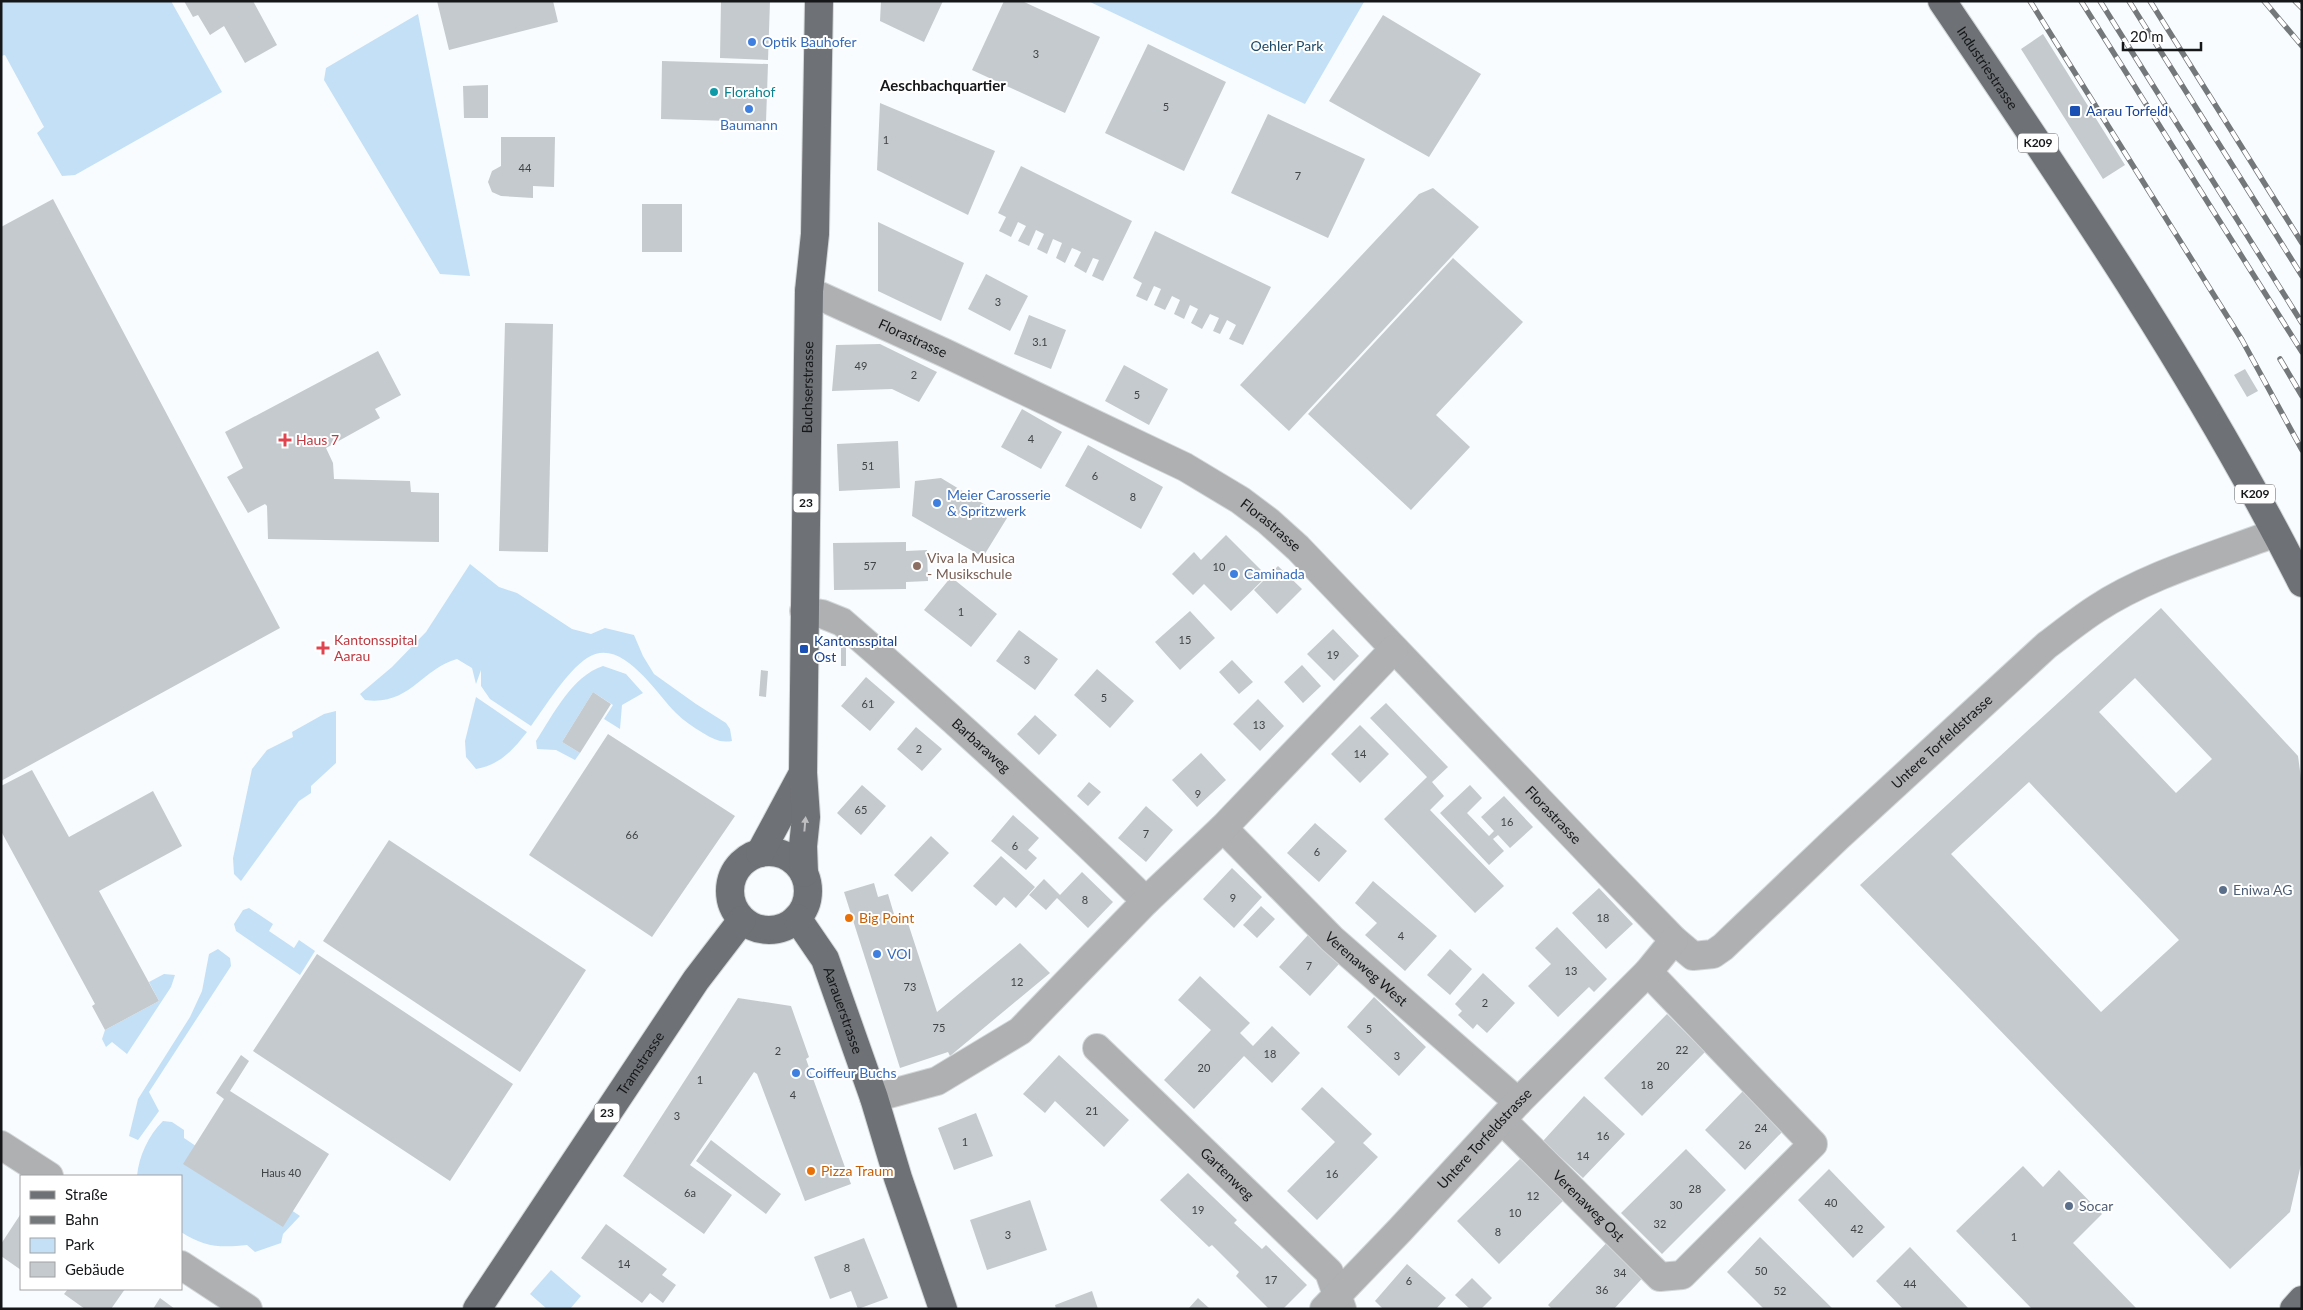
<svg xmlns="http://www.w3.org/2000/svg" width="2303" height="1310" font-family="Lato,sans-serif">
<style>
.green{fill:#c3e0f6}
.building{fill:#c5cace;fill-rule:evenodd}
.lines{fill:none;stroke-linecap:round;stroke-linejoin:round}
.minor-casing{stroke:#d4d7d9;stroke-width:30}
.major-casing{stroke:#d4d7d9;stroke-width:30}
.minor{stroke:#aeb0b2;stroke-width:28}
.major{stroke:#6e7175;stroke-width:28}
.rail-casing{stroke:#75787a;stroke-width:5.5}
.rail{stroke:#fff;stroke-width:4;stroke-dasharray:11;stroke-linecap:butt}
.oneway{fill:#bebfc1}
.shop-dot{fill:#3f7fe0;stroke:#fff;stroke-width:2}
.culture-dot{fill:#0f9aa8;stroke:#fff;stroke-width:2}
.transit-dot{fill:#1a4fb4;stroke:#fff;stroke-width:2}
.health-dot{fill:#e0444e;stroke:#fff;stroke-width:2}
.education-dot{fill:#8d6e63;stroke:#fff;stroke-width:2}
.service-dot{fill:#5c6f8a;stroke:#fff;stroke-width:2}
.food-dot{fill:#e8710a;stroke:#fff;stroke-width:2}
.labels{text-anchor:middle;stroke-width:4;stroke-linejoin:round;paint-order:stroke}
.number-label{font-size:11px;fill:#414446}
.shield{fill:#fff;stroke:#5b5d5e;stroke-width:1}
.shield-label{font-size:12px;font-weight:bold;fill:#151719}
.shop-label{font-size:14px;fill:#366cbe;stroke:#fff;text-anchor:start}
.park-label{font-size:14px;fill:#1b4967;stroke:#fff}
.street-label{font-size:14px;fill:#151719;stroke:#fff}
.culture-label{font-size:14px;fill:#0d838f;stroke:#fff;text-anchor:start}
.transit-label{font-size:14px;fill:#164399;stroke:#fff;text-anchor:start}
.health-label{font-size:14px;fill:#be3a42;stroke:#fff;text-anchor:start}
.education-label{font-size:14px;fill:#785e54;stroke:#fff;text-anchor:start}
.service-label{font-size:14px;fill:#4e5e75;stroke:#fff;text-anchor:start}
.food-label{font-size:14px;fill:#c56008;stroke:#fff;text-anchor:start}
.neighbourhood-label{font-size:15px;font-weight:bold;fill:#151719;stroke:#fff}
</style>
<rect width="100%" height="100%" fill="#f8fcfe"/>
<!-- green -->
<path class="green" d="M1 1H171L222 92 75 175 62 176 37 133 44 127 5 55 1 56Z
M1088 1H1362L1364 2 1305 104Z
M418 14 470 276 440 274 324 80 326 68Z
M470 564 499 587 517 593 572 629 591 634 605 628 634 635 643 656 654 674 696 704 726 723 730 729 732 741C720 743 713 739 703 733 693 727 684 721 676 713 655 692 621 635 587 658 567 671 545 707 531 726L490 699 481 686V670L476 684 472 668 457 659C421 669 410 706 365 700L360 694 392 667 426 632Z
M603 666 626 674 643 693 622 705 620 729 604 719 613 705 593 692 562 742 580 753 575 760 556 750 537 749 536 741C553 715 572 676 603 666Z
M476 697 527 732C513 750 500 765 476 769L466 757 465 741Z
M336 711V763L311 786V793L299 801 241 881 234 874 233 858 252 769 267 750 293 737 292 732 324 714Z
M249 908 273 924 269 931 294 948 299 940 315 951 300 975 236 931 234 924 243 910Z
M218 949 230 958 231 966 149 1092 159 1111 138 1140 129 1136 138 1099 190 1017 202 991 209 954Z
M164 974 175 975 171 987 127 1054 112 1042 106 1047 102 1039 105 1030 159 1001 149 982Z
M163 1121 172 1122 184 1130V1138L300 1216 283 1234 281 1243 255 1252 247 1245C220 1248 204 1247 181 1232V1176H137C139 1156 148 1136 163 1121Z
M551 1270 581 1296 570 1309H547L530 1294Z"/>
<!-- building -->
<path class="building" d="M184 1H253L277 45 245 63 224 26 210 35 198 15 193 17Z
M437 1H553L558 22 449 50Z
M721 1H770L768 60 720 58Z
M881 1H943L924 42 880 21Z
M1004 1H1022L1100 37 1065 113 972 70Z
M1383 15 1481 74 1429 157 1329 101Z
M2043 34 2125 165 2103 179 2021 49Z
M1148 44 1226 82 1184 171 1105 133Z
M662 61 768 64 766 122 661 119Z
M488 85V118H464L463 86Z
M880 103 995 151 968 215 877 170Z
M1268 114 1365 159 1328 238 1231 193Z
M501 137H555L554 187 533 186V198L501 196 492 192 488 182 492 171 501 166Z
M1021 166 1132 221 1103 281 1092 276 1099 260 1093 258 1086 273 1074 266 1081 252 1077 250 1072 248 1065 263 1056 258 1062 243 1053 239 1047 254 1037 249 1044 234 1036 230 1029 246 1018 241 1026 226 1018 222 1011 237 999 231 1006 217 998 213Z
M1433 188 1479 227 1289 431 1240 385 1419 194Z
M53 199 280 628 1 781V227Z
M642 204H682V252H642Z
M878 222 964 263 941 321 878 291Z
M1155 231 1271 287 1243 345 1229 339 1236 325 1227 320 1220 334 1213 331 1219 318 1210 314 1202 329 1191 323 1198 309 1190 305 1184 319 1174 314 1180 300 1172 296 1165 310 1154 305 1161 289 1154 286 1147 301 1136 296 1142 283 1133 278Z
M1453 258 1523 322 1436 415 1470 447 1411 510 1308 414Z
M986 274 1028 296 1010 331 968 309Z
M1029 315 1066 330 1051 369 1014 354Z
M505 323 553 324 548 552 499 551Z
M880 344 937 372 919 402 892 389 832 391 836 345Z
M378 351 401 395 375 409 380 418 326 448 333 463 334 479 410 481 411 492 439 493V542L268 539 267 506 265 504 248 513 227 477 243 468 225 432Z
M1124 365 1168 389 1149 425 1105 401Z
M2245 369 2258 391 2247 397 2234 375Z
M1022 409 1062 432 1041 469 1001 447Z
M898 441 900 488 839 491 837 444Z
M1088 445 1163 487 1141 529 1065 486Z
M941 478 1007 518 983 557 912 516 915 481Z
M1226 535 1267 576 1231 611 1204 584 1193 595 1172 574 1194 552 1201 560Z
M906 542V551L927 550 928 581 906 582V589L834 590 833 543Z
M1278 566 1302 589 1277 614 1254 590Z
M951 577 997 614 971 647 924 610Z
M2161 608 2298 756 2302 786V1160L2290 1212 2230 1269 1860 885ZM2135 678 2212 759 2176 793 2099 712ZM2029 782 2179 940 2101 1012 1951 854Z
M1190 611 1215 638 1180 670 1155 642Z
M1333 629 1359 656 1334 681 1307 654Z
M1019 630 1058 659 1035 690 996 661Z
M841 646H846V666H841Z
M1232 660 1253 682 1239 694 1219 672Z
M1302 665 1321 686 1303 703 1284 682Z
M1097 669 1134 701 1110 728 1074 695Z
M761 670 768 671 766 697 759 696Z
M866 677 895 702 870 731 841 706Z
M593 692 611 704 580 753 562 742Z
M1258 699 1284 726 1260 751 1233 724Z
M1386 703 1448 767 1432 782 1444 796 1430 810 1504 886 1475 913 1384 819 1427 777 1370 718Z
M1035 715 1057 735 1039 755 1017 734Z
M1360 725 1389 754 1360 783 1331 754Z
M916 727 942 749 922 771 897 749Z
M608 734 735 816 652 937 529 855Z
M1201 753 1226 780 1197 807 1172 780Z
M32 770 69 837 153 791 182 846 99 891 159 1001 105 1030 92 1006 95 1004 1 831V786Z
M1089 782 1101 792 1088 806 1077 796Z
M862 785 886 806 861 835 837 813Z
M1470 785 1482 798 1467 813 1489 836 1494 831 1481 817 1504 796 1533 827 1510 848 1498 835 1493 839 1504 851 1489 865 1440 813Z
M1146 806 1173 830 1146 862 1118 838Z
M1013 815 1039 838 1028 850 1037 858 1026 870 991 841Z
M1315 823 1347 851 1319 882 1287 853Z
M931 836 949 853 912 892 894 875Z
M389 840 586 970 520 1072 323 941Z
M1001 856 1035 887 1016 908 1004 897 996 906 973 886Z
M1232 868 1262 897 1234 928 1203 899Z
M1082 872 1113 902 1088 928 1057 898 1046 910 1029 895 1044 879 1060 895Z
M1373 881 1437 936 1405 971 1365 935 1377 923 1355 903Z
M874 883 878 897 888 894 896 921 906 917 937 1012 1020 943 1050 973 950 1056 948 1052 900 1068 844 892Z
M1599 888 1633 924 1606 949 1572 913Z
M1261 906 1275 919 1257 938 1243 925Z
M1557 927 1607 979 1594 992 1589 987 1558 1017 1528 986 1551 964 1535 948Z
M1308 935 1339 964 1310 996 1279 967Z
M1450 949 1472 969 1450 995 1427 975Z
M317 954 513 1084 450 1181 253 1051Z
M1483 973 1515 1003 1487 1033 1477 1024 1473 1029 1458 1015 1462 1011 1455 1004Z
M1200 976 1250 1023 1240 1033 1253 1046 1272 1026 1300 1053 1272 1083 1244 1056 1194 1109 1164 1080 1211 1030 1178 1000Z
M1374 997 1426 1047 1399 1076 1347 1027Z
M738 998 791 1006 809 1057 806 1059 851 1184 805 1201 757 1074 754 1072 690 1165 732 1195 704 1234 623 1176Z
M1667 1014 1705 1052 1642 1116 1604 1078Z
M241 1055 249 1061 230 1091 329 1154 283 1227 183 1164 224 1099 216 1093Z
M1059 1055 1129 1120 1104 1147 1055 1101 1045 1113 1023 1094Z
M1322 1087 1372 1134 1363 1143 1378 1157 1317 1220 1287 1191 1335 1142 1301 1109Z
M1743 1091 1783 1131 1745 1170 1705 1130Z
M1584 1096 1625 1134 1583 1178 1543 1141Z
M976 1113 993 1156 954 1170 938 1128Z
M711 1140 781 1194 766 1214 696 1161Z
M1686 1149 1726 1190 1662 1254 1621 1213Z
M1524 1155 1566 1198 1499 1264 1457 1221Z
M2023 1166 2043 1187 2059 1170 2102 1214 2073 1243 2137 1309H2032L1956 1231Z
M1829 1169 1885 1227 1853 1258 1798 1200Z
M1188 1173 1237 1220 1234 1223 1262 1249 1266 1245 1307 1285 1283 1309H1269L1236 1276 1239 1272 1212 1245 1209 1247 1160 1200Z
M1030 1200 1047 1250 987 1270 970 1220Z
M20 1215 21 1216V1270L1 1256V1244Z
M606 1224 667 1269 662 1275 676 1285 663 1303 650 1293 642 1303 581 1258Z
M1613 1236 1649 1271 1614 1309H1552L1548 1305Z
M1760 1237 1833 1309H1764L1727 1272Z
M864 1238 888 1298 858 1309 851 1291 830 1299 814 1257Z
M1910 1247 1969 1309H1903L1876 1281Z
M1407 1264 1446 1298 1436 1309H1383L1375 1301Z
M1472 1278 1492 1298 1481 1309H1470L1455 1295Z
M68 1289H125L111 1309H85L64 1294Z
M1092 1291 1098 1309H1056L1055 1305Z
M160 1298 175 1309H153Z
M1198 1298 1210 1309H1188Z"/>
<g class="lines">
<!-- minor casing -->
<g class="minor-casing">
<g id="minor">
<path id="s1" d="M809 291 945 353 1185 467 1240 500 1268 521 1298 548 1603 867 1674 940 1693 956 1713 954 1723 947 1837 838 2047 645C2063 633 2079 620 2096 609 2147 575 2218 555 2275 533"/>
<path id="s2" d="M804 611 822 614 842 622C946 712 1047 804 1146 901"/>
<path id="s3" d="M1223 828 1332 939 1518 1102"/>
<path id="s4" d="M1097 1048 1329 1272 1342 1309"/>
<path d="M874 1098 937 1081 1020 1031 1146 901 1223 828 1394 649"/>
<path id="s5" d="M1502 1120 1660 1277 1682 1275 1813 1144 1648 972"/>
<path d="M1 1145 49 1176"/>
<path d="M181 1265 248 1309"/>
<path id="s6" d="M1324 1309 1400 1230 1518 1102 1648 972 1674 940"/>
</g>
</g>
<!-- major casing -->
<g class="major-casing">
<g id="major">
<path id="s7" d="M1942 1C2070 190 2199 379 2302 583"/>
<circle cx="769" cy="891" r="39"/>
<path d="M760 853 803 773"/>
<path id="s8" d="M804 873 803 846 806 817 803 773 808 358 809 291 815 234 819 1"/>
<path id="s9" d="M797 918 825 959 874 1098 898 1178 943 1309"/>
<path id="s10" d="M477 1309 696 980 742 920"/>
<path d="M2294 1309 2302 1300"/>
</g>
</g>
<!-- minor -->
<use href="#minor" class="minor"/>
<!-- major -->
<use href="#major" class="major"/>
<!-- rail casing -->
<g class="rail-casing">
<path id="rail" d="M2030 1 2242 340 2302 450
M2081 1 2302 352
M2100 1 2302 323
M2129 1 2302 276
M2150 1 2302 243
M2264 1 2302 46
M2295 1 2302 8
M2280 359 2302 396"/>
</g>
<!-- rail -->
<use href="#rail" class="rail"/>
</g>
<!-- one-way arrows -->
<defs><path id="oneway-solid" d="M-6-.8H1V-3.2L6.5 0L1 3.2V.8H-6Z" transform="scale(1.25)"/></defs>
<use class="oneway" href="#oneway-solid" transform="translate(805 824) rotate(-85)"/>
<!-- markers -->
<g class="shop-dot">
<circle cx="752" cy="42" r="5"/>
<circle cx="749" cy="109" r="5"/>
<circle cx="937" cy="503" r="5"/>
<circle cx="1234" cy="574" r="5"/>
<circle cx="877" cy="954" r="5"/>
<circle cx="796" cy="1073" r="5"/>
</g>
<circle class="culture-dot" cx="714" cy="92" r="5"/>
<g class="transit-dot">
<rect x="2069" y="105" width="12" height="12" rx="2.5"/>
<rect x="799" y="644" width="10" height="10" rx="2.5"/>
</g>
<g class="health-dot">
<path d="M282.5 432.5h5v5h5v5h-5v5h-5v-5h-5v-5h5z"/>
<path d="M320.5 640.5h5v5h5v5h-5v5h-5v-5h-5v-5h5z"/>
</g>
<circle class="education-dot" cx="917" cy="566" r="5"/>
<g class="service-dot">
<circle cx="2223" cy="890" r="5"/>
<circle cx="2069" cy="1206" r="5"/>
</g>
<g class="food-dot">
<circle cx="849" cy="918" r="5"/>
<circle cx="811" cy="1171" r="5"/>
</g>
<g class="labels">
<!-- number labels -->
<g class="number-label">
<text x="1036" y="58">3</text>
<text x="1166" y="111">5</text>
<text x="886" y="144">1</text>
<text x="525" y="172">44</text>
<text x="1298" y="180">7</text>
<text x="998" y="306">3</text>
<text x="1040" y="346">3.1</text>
<text x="861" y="370">49</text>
<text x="914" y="379">2</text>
<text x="1137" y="399">5</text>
<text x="1031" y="443">4</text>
<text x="868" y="470">51</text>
<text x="1095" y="480">6</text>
<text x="1133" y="501">8</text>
<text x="870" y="570">57</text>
<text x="1219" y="571">10</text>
<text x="961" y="616">1</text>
<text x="1185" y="644">15</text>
<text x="1333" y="659">19</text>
<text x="1027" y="664">3</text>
<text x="1104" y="702">5</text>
<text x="868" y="708">61</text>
<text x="1259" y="729">13</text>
<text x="919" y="753">2</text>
<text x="1360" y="758">14</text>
<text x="1198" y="798">9</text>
<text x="861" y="814">65</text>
<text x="1507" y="826">16</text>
<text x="1146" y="838">7</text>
<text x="632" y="839">66</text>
<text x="1015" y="850">6</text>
<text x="1317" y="856">6</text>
<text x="1233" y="902">9</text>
<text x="1085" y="904">8</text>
<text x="1603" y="922">18</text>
<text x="1401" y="940">4</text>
<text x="1309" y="970">7</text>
<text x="1571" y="975">13</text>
<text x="1017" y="986">12</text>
<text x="910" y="991">73</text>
<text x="1485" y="1007">2</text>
<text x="939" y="1032">75</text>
<text x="1369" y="1033">5</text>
<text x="1682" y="1054">22</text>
<text x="778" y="1055">2</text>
<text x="1270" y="1058">18</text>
<text x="1397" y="1060">3</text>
<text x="1663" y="1070">20</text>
<text x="1204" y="1072">20</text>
<text x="700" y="1084">1</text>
<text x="1647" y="1089">18</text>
<text x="793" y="1099">4</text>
<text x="1092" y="1115">21</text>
<text x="677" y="1120">3</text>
<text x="1761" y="1132">24</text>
<text x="1603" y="1140">16</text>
<text x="965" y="1146">1</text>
<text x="1745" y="1149">26</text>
<text x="1583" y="1160">14</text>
<text x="281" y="1177">Haus 40</text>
<text x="1332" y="1178">16</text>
<text x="1695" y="1193">28</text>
<text x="690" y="1197">6a</text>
<text x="1533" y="1200">12</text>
<text x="1831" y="1207">40</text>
<text x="1676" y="1209">30</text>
<text x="1198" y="1214">19</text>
<text x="1515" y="1217">10</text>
<text x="1660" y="1228">32</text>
<text x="1857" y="1233">42</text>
<text x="1498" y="1236">8</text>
<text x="1008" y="1239">3</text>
<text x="2014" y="1241">1</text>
<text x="624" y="1268">14</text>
<text x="847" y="1272">8</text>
<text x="1761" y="1275">50</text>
<text x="1620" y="1277">34</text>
<text x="1271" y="1284">17</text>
<text x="1409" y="1285">6</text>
<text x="1910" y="1288">44</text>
<text x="1602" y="1294">36</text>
<text x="1780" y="1295">52</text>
</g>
<!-- shield labels -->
<g class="shield">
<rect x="2018" y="133.5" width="40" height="19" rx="4"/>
<rect x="2235" y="484.5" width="40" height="19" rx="4"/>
<rect x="793.5" y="493.5" width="25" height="19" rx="4"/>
<rect x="594.5" y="1103.5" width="25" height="19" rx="4"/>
</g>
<g class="shield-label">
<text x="2038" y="147">K209</text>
<text x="2255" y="498">K209</text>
<text x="806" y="507">23</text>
<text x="607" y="1117">23</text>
</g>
<!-- shop labels -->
<g class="shop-label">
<text x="762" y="47">Optik Bauhofer</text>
<text x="749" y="130" text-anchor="middle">Baumann</text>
<text x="947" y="500">Meier Carosserie<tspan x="947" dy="16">&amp; Spritzwerk</tspan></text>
<text x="1244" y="579">Caminada</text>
<text x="887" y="959">VOI</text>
<text x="806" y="1078">Coiffeur Buchs</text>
</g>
<!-- park labels -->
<g class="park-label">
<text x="1287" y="51">Oehler Park</text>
</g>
<!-- street labels -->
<g class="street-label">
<text dy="5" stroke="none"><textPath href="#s7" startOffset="81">Industriestrasse</textPath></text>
<text dy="5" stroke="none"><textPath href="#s1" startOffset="114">Florastrasse</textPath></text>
<text dy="5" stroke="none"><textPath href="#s8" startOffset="486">Buchserstrasse</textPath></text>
<text dy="5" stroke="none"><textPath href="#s1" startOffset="519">Florastrasse</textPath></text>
<text dy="5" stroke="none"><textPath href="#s1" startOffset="1455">Untere Torfeldstrasse</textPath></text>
<text dy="5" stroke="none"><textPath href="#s2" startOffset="226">Barbaraweg</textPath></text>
<text dy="5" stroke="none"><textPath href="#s1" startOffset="924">Florastrasse</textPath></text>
<text dy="5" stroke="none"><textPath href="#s3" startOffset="201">Verenaweg West</textPath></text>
<text dy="5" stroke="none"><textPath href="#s9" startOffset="104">Aarauerstrasse</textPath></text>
<text dy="5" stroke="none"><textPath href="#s10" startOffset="295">Tramstrasse</textPath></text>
<text dy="5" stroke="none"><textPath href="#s6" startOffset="234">Untere Torfeldstrasse</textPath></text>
<text dy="5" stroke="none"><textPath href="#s4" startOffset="181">Gartenweg</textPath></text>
<text dy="5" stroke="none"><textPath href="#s5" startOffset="122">Verenaweg Ost</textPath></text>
</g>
<!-- culture labels -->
<g class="culture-label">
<text x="724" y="97">Florahof</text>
</g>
<!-- transit labels -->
<g class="transit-label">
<text x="2086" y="116">Aarau Torfeld</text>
<text x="814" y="646">Kantonsspital<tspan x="814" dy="16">Ost</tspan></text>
</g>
<!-- health labels -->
<g class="health-label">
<text x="296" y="445">Haus 7</text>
<text x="334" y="645">Kantonsspital<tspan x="334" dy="16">Aarau</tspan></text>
</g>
<!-- education labels -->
<g class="education-label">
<text x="927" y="563">Viva la Musica<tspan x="927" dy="16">- Musikschule</tspan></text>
</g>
<!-- service labels -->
<g class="service-label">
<text x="2233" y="895">Eniwa AG</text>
<text x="2079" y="1211">Socar</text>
</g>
<!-- food labels -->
<g class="food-label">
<text x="859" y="923">Big Point</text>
<text x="821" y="1176">Pizza Traum</text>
</g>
<!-- neighbourhood labels -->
<g class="neighbourhood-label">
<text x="943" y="91">Aeschbachquartier</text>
</g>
</g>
<!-- border -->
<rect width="2303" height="1310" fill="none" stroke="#151719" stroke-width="5"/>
<!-- legend -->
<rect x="20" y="1175" width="162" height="115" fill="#ffffff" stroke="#a1a2a3"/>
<rect x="30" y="1191" width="25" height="8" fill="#6e7175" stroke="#a1a2a3"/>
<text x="65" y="1200" font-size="15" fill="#151719">Straße</text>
<rect x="30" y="1216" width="25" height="8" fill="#75787a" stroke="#a1a2a3"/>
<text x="65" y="1225" font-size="15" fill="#151719">Bahn</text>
<rect x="30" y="1238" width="25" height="15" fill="#c3e0f6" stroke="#a1a2a3"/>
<text x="65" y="1250" font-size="15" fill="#151719">Park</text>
<rect x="30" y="1262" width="25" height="15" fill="#c5cace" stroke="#a1a2a3"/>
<text x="65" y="1275" font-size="15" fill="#151719">Gebäude</text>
<!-- scale -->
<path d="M2123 42v8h78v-8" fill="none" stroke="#151719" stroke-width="2.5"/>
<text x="2130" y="42" font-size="15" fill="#151719" stroke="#ffffff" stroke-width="4" paint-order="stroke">20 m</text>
</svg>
